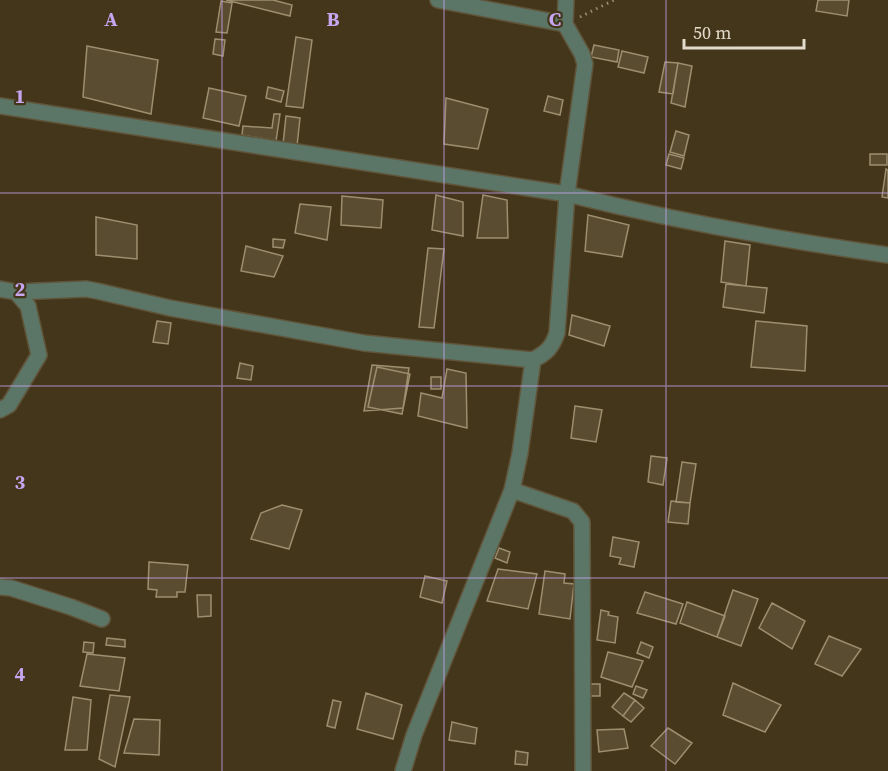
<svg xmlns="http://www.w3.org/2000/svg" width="888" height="771" font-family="'Source Serif 4',serif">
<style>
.building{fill:#5a4c30;stroke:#9d8e6f;stroke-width:1.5}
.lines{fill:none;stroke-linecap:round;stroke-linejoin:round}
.minor-casing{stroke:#60543a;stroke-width:18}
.path{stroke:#978c76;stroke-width:3;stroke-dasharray:1.5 4.5;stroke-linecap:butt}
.minor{stroke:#5b7566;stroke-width:15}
.grid{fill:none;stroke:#c6a6f0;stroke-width:1.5;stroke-opacity:0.55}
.grid-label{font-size:20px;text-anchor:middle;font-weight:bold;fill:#c6a6f0;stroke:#43361a;stroke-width:4.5;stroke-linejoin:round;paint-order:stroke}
</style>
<rect width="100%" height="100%" fill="#43361a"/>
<!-- building -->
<path class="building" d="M226 0H273L292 5 290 16Z
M818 0H849L847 16 816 11Z
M221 1 232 3 227 33 216 32Z
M296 37 312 40 303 108 286 106Z
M215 39 225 40 223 56 213 54Z
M594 45 619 50 617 62 591 57Z
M87 46 158 60 151 114 83 97Z
M622 51 648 57 644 73 618 67Z
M665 62 678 63 673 94 659 92Z
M678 63 692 66 685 107 671 103Z
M268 87 284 91 281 102 266 98Z
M209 88 246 96 239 126 203 118Z
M548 96 563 100 560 115 544 111Z
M446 98 488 109 478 149 444 144Z
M274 114H280L276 141 242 135 243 126 272 128Z
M286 116 300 118 297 146 283 144Z
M676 131 689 135 684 156 670 152Z
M669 154 684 158 681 169 666 165Z
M870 154H887V165H870Z
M886 169 888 170V198L882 197Z
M436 195 463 202V236L432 230Z
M483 195 507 200 508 238H477Z
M342 196 383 200 381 228 341 225Z
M300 204 331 207 327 240 295 233Z
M588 215 629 225 622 257 585 251Z
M96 217 137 225V259L96 255Z
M273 239 285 240 283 248 273 247Z
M725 241 750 245 746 286 721 282Z
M246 246 283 256 274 277 241 271Z
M428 248 444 249 434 328 419 327Z
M726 284 767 288 764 313 723 307Z
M572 315 610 326 604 346 569 335Z
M157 321 171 323 168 344 153 342Z
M756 321 807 326 805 371 751 367Z
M240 363 253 366 251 380 237 378Z
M372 365 409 368 403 408 364 411Z
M377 367 410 374 402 414 368 407Z
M447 369 466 373 467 428 418 416 421 393 442 398Z
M431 377H441V389H431Z
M575 406 602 410 596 442 571 438Z
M651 456 667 458 663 485 648 482Z
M682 462 696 464 690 503 676 502Z
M671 501 690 503 688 524 668 522Z
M282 505 302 510 289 549 251 539 261 513Z
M613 537 639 542 634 567 619 564 621 558 610 556Z
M499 548 510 552 507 563 495 558Z
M149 562 188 565 185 592H177V597H156L157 590 148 589Z
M498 569 537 574 528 609 487 601Z
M545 571 565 574 564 583 574 584 570 619 539 614Z
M425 576 447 581 442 603 420 597Z
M733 590 758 599 741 646 717 637Z
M645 592 683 604 676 624 637 613Z
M197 595H211V616L198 617Z
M687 602 725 616 717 637 680 623Z
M772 603 805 621 792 649 759 628Z
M601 610 609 612 608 615 618 617 615 643 597 640Z
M829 636 861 649 842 676 815 664Z
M107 638 125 640V647L106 645Z
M84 642 94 643 93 653 83 652Z
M641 642 653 647 649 658 637 653Z
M608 652 643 661 632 687 601 677Z
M87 654 125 658 119 691 80 686Z
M733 683 781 705 765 732 723 715Z
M589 684H600V696H588Z
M636 686 647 690 643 698 633 694Z
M366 693 402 705 393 739 357 729Z
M624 693 635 700 623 716 612 707Z
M110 695 130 697 115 767 99 759Z
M73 697 91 700 87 750H65Z
M333 700 341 702 335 728 327 726Z
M635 700 644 708 631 722 623 716Z
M134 719 160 720 159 755 124 753Z
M452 722 477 728 475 744 449 740Z
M668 728 692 743 675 764 651 746Z
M624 729 628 748 599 752 597 730Z
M516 751 528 753 527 765 515 764Z"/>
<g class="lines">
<!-- minor casing -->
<g class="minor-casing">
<path id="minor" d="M438 0 565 24 582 54 585 64 567 194 557 333C552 348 546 353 533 360L520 453 512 490 573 511 582 522 583 771
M565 24 566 0
M0 106 567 194C671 220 781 240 888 255
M0 289 16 292 86 289 97 291 170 308 364 343 533 360
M0 410 9 405 39 355 28 306 16 292
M0 587 11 588 71 607 102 619
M403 771 414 735 512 490"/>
</g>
<!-- path -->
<path class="path" d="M580 17 614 0"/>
<!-- minor -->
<use href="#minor" class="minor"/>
</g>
<!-- grid -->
<path class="grid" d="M222 0V771M444 0V771M666 0V771M0 193H888M0 386H888M0 578H888"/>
<g class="grid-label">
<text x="111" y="26">A</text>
<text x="333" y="26">B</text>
<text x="555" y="26">C</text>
<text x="20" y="103">1</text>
<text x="20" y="296">2</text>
<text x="20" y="489">3</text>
<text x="20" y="681">4</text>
</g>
<!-- scale -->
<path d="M684 39v9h120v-9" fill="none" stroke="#e2daca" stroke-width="3"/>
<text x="693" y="39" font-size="18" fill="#e2daca" stroke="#43361a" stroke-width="4.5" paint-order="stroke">50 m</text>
</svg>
